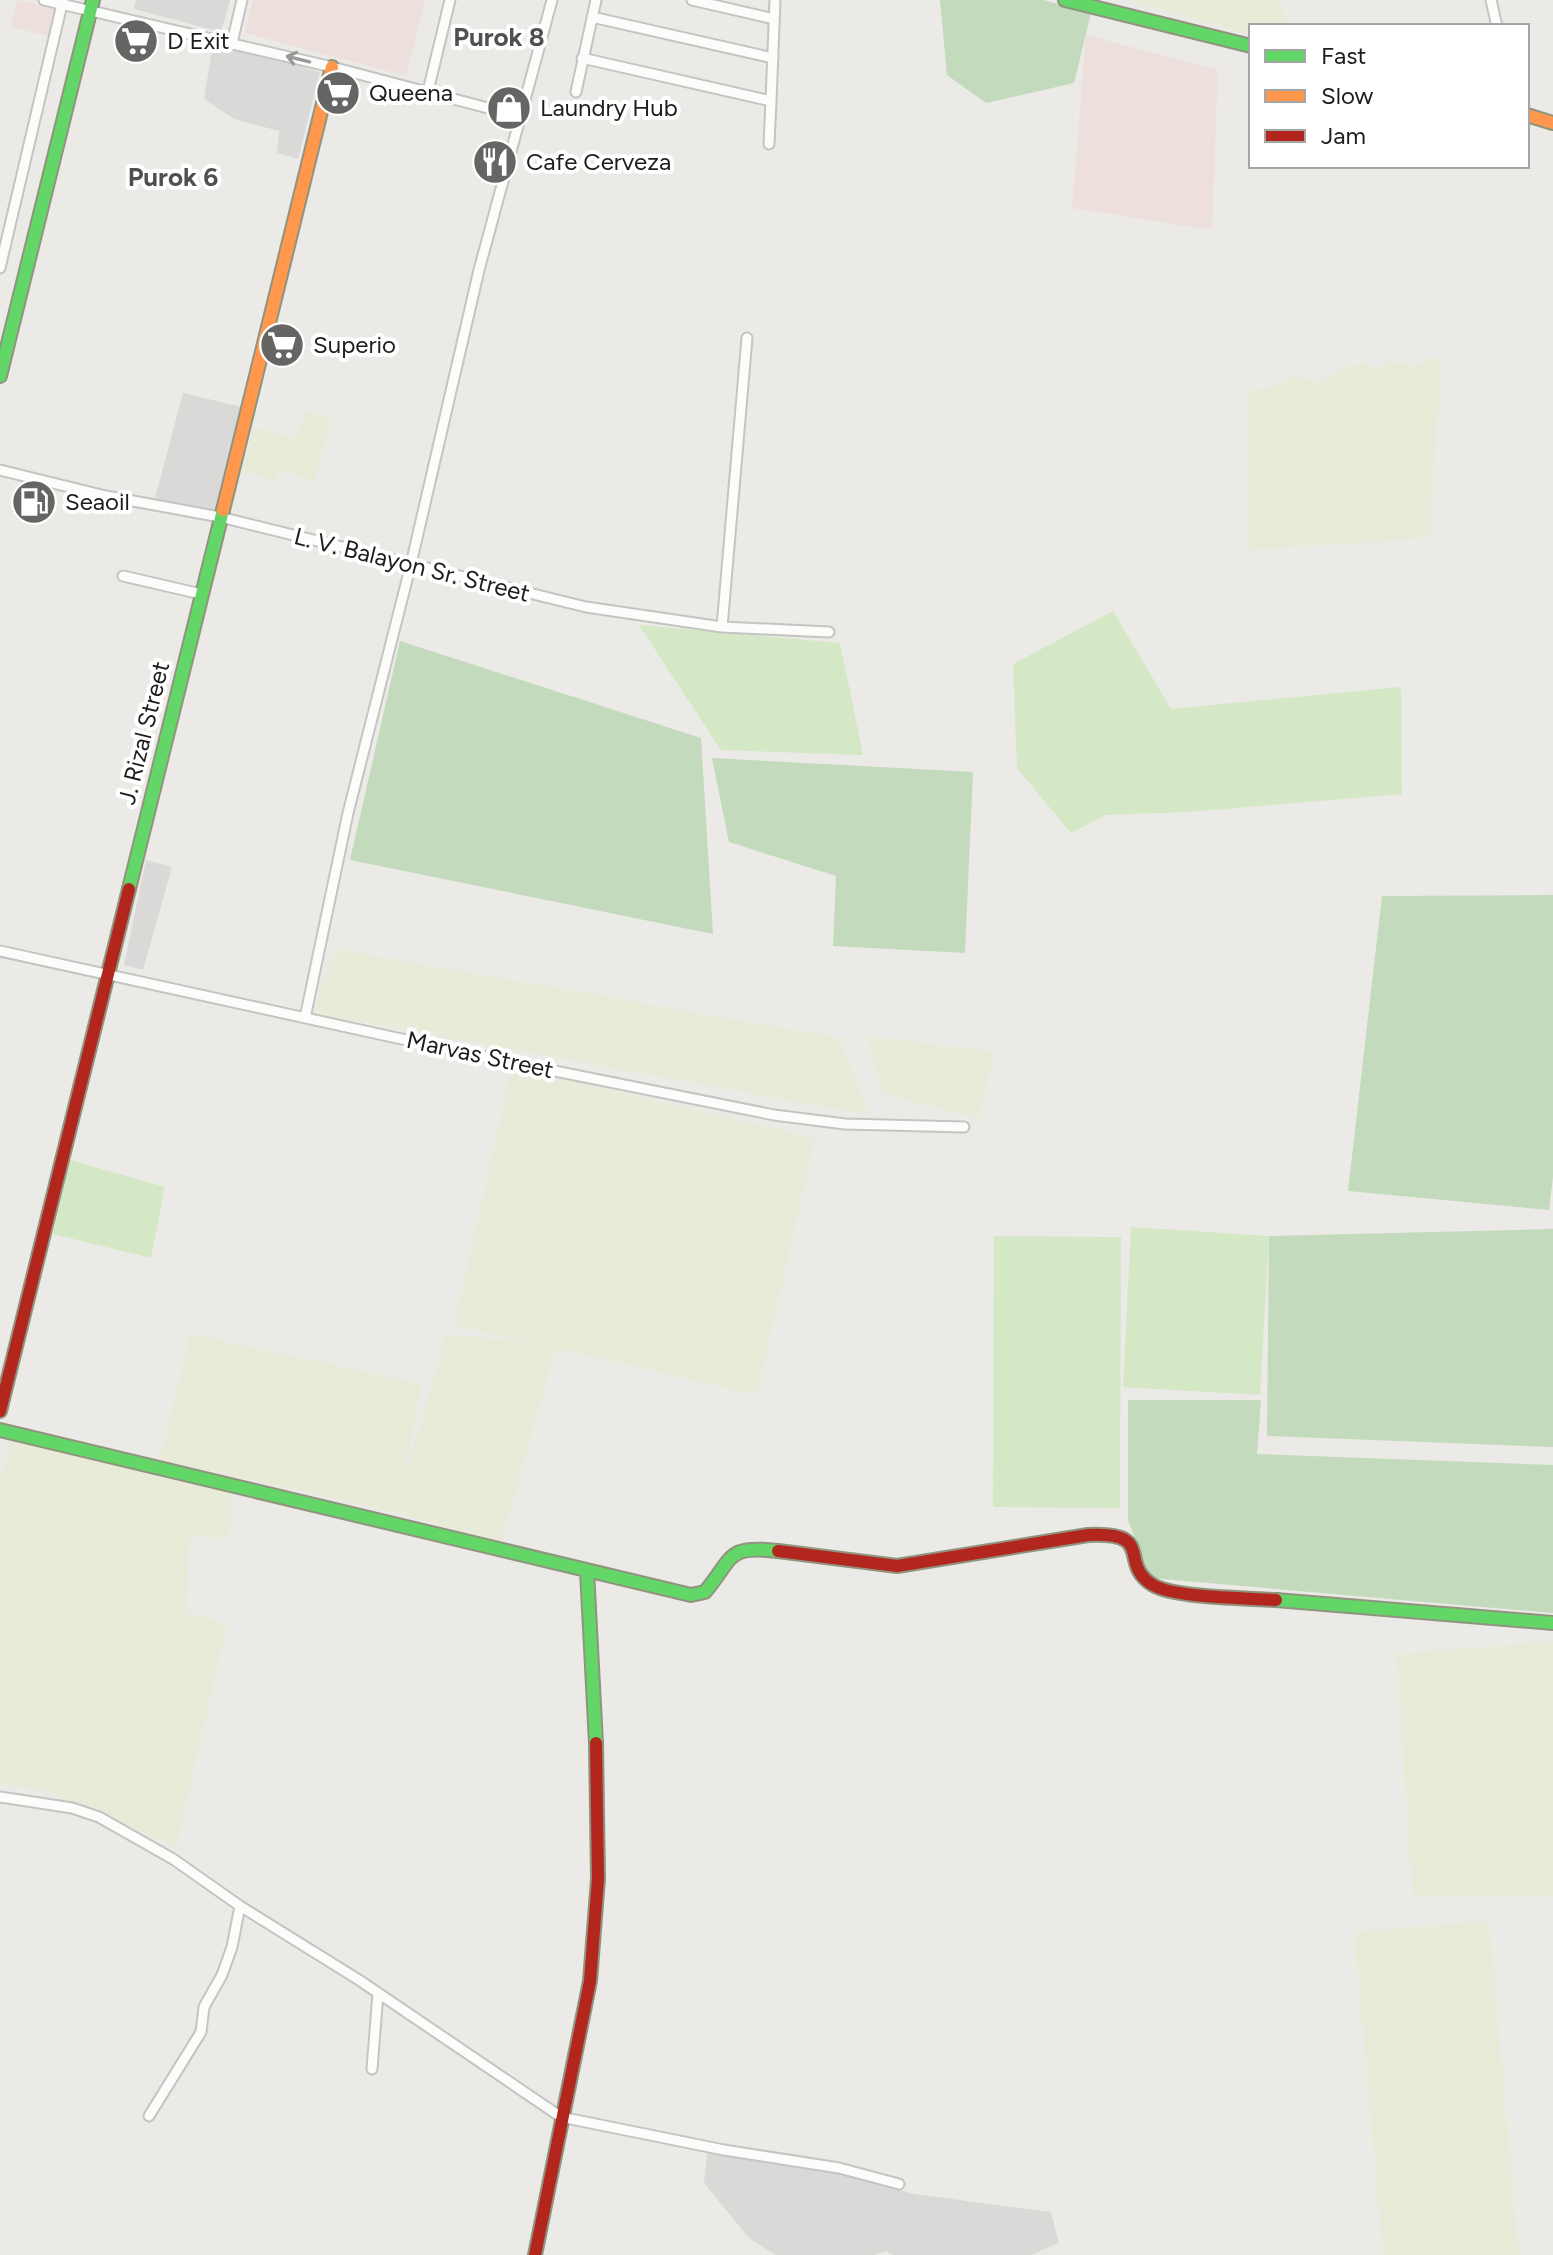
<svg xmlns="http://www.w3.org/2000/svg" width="1553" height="2255" font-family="Figtree,sans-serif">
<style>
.residential{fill:#dad9d7}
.commercial{fill:#eddfdb}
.farmland{fill:#e9ebd9}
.grass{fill:#d4e8c5}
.forest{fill:#c3dabc}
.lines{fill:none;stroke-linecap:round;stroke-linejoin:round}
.street-casing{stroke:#c4c4c2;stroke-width:13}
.fast-casing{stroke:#90947f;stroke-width:16}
.slow-casing{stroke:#90947f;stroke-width:16}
.jam-casing{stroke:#90947f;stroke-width:16}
.street{stroke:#fcfcfb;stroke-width:9}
.fast{stroke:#63d668;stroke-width:12}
.slow{stroke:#ff974d;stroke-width:12}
.jam{stroke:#b3261e;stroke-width:12}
.oneway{stroke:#989897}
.labels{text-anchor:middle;stroke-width:8;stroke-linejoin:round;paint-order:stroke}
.poi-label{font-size:24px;fill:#1d1d1d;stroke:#fff;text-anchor:start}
.street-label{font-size:24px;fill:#1d1d1d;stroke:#fff}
.neighbourhood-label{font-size:26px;font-weight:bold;fill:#505050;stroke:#fff}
</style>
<rect width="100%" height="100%" fill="#ebeae6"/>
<!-- residential -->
<path class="residential" d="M136 0H230L221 32 134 9Z
M213 43 320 72 298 159 277 153 279 131 234 119 204 99Z
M183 393 246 408 220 514 155 498Z
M146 860 172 867 143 970 124 965Z
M708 2149 747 2155 764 2162 780 2161 801 2167H821L914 2194 1051 2212 1059 2243 1031 2255H893L886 2251 874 2255H776L749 2238 704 2183Z"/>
<!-- commercial -->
<path class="commercial" d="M17 0 55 8 49 36 11 27Z
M253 0H425L406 76 245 33Z
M1086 35 1218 70 1212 230 1072 208Z"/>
<!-- farmland -->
<path class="farmland" d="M1134 0H1279L1288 26H1251V34L1135 4Z
M1442 355 1429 538 1246 550 1250 389H1268L1291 377 1318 382 1349 366 1366 363 1376 369 1387 362 1415 366Z
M305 411 332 419 314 481 279 470 276 482 241 471 254 427 297 439Z
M336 949 840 1038 869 1115 313 1013Z
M867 1036 994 1052 979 1119 882 1093Z
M512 1067 815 1138 757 1395 556 1348 501 1543 395 1512 160 1460 190 1334 422 1384 400 1496 446 1334 535 1344 454 1325Z
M11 1439 232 1491 229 1539 190 1536 186 1612 227 1625 176 1847 55 1793 0 1784V1483Z
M1553 1641V1897L1413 1896 1396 1654Z
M1489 1921 1519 2255H1383L1354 1932Z"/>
<!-- grass -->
<path class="grass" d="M1113 611 1171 709 1401 687 1402 794 1187 812 1106 815 1071 833 1017 768 1013 664Z
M639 625 840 643 863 755 721 750Z
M70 1160 165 1187 151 1258 53 1234Z
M1131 1227 1269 1236 1260 1395 1123 1387Z
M994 1236 1121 1237 1120 1508 993 1507Z"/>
<!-- forest -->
<path class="forest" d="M940 0H1043L1091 13 1074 83 986 103 947 75Z
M400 641 701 738 713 934 350 860Z
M712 758 973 772 965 953 833 946 836 876 729 842Z
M1553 895V1176L1549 1210 1348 1191 1382 896Z
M1553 1229V1447L1267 1436 1269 1236Z
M1128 1400H1261L1257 1454 1553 1465V1613L1150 1578 1128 1520Z"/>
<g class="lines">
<!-- street casing -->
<g class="street-casing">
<path id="street" d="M44 0 332 67 522 117
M692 0 774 19
M1491 0 1497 26
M592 17 773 58
M232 43 242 0
M582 58 771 101 775 0
M428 91 450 0
M576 92 596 0
M769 144 771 101
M0 268 63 0
M0 470 106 496 220 517 586 607 722 627 829 632
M123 576 201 594
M722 627 747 338
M0 951 470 1054 774 1115 845 1124 964 1127
M305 1018 348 813 411 564 479 270 552 0
M0 1797 72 1808 99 1817 173 1859 240 1906 359 1980 561 2117 724 2150 839 2168 899 2184
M372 2069 378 1993
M149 2116 201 2032 204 2007 222 1975 232 1947 240 1906"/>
</g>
<!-- fast casing -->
<g class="fast-casing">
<path id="fast" d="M1065 0 1251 46
M0 376 93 0
M129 889 223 510
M0 1430 691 1595 705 1592C734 1557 726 1545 778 1551
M587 1571 596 1743
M1276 1600 1553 1623"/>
</g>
<!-- slow casing -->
<g class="slow-casing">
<path id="slow" d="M1527 115 1553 123
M223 510 332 67"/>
</g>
<!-- jam casing -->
<g class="jam-casing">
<path id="jam" d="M0 1411 129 889
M778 1551 897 1566 1088 1535C1157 1532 1117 1563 1153 1585 1174 1598 1248 1598 1276 1600
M535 2255 590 1981 598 1879 596 1743"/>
</g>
<!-- street -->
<use href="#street" class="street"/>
<!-- fast -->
<use href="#fast" class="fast"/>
<!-- slow -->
<use href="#slow" class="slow"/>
<!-- jam -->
<use href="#jam" class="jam"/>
</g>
<!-- one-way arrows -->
<defs><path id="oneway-shaft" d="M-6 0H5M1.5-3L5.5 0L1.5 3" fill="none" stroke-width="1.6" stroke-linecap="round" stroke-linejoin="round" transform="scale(2)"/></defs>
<use class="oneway" href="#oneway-shaft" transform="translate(298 59) rotate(-166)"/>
<!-- icons -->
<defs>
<g id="supermarket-disc" transform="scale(2.3)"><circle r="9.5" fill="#656563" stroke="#fff"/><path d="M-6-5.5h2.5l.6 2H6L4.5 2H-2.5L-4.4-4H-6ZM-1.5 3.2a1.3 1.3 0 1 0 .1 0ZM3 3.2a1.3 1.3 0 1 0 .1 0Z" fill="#fff"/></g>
<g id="shop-disc" transform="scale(2.3)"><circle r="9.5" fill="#656563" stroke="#fff"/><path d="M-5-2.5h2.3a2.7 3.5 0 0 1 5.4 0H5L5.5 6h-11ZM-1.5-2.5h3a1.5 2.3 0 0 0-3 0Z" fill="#fff"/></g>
<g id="restaurant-disc" transform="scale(2.3)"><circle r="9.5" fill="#656563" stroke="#fff"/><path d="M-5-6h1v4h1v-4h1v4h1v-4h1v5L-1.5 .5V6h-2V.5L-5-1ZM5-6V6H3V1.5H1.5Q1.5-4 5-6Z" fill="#fff"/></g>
<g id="fuel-disc" transform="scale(2.3)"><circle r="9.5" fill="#656563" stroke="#fff"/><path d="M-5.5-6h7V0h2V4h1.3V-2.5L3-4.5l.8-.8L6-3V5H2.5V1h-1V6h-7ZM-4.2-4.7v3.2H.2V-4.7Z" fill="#fff"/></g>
</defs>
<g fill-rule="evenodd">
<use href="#supermarket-disc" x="136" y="41"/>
<use href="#supermarket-disc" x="338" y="93"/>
<use href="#shop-disc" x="509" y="108"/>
<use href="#restaurant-disc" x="495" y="162"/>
<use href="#supermarket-disc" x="282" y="345"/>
<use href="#fuel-disc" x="34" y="502"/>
</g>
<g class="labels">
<!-- poi labels -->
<g class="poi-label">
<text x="167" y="49">D Exit</text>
<text x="369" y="101">Queena</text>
<text x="540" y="116">Laundry Hub</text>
<text x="526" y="170">Cafe Cerveza</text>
<text x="313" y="353">Superio</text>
<text x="65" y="510">Seaoil</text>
</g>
<!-- street labels -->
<g class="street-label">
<text transform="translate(412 565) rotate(14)" y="8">L. V. Balayon Sr. Street</text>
<text transform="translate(144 733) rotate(-76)" y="8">J. Rizal Street</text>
<text transform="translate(480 1055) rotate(12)" y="8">Marvas Street</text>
</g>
<!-- neighbourhood labels -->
<g class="neighbourhood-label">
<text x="499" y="46">Purok 8</text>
<text x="173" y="186">Purok 6</text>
</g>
</g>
<!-- legend -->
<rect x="1249" y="24" width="280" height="144" fill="#ffffff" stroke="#a5a5a5" stroke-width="2"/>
<rect x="1265" y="50" width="40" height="12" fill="#63d668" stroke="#a5a5a5" stroke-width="2"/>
<text x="1321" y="64" font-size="24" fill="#1d1d1d">Fast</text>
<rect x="1265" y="90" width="40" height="12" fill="#ff974d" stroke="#a5a5a5" stroke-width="2"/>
<text x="1321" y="104" font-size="24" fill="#1d1d1d">Slow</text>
<rect x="1265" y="130" width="40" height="12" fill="#b3261e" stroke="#a5a5a5" stroke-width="2"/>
<text x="1321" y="144" font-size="24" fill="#1d1d1d">Jam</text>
</svg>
